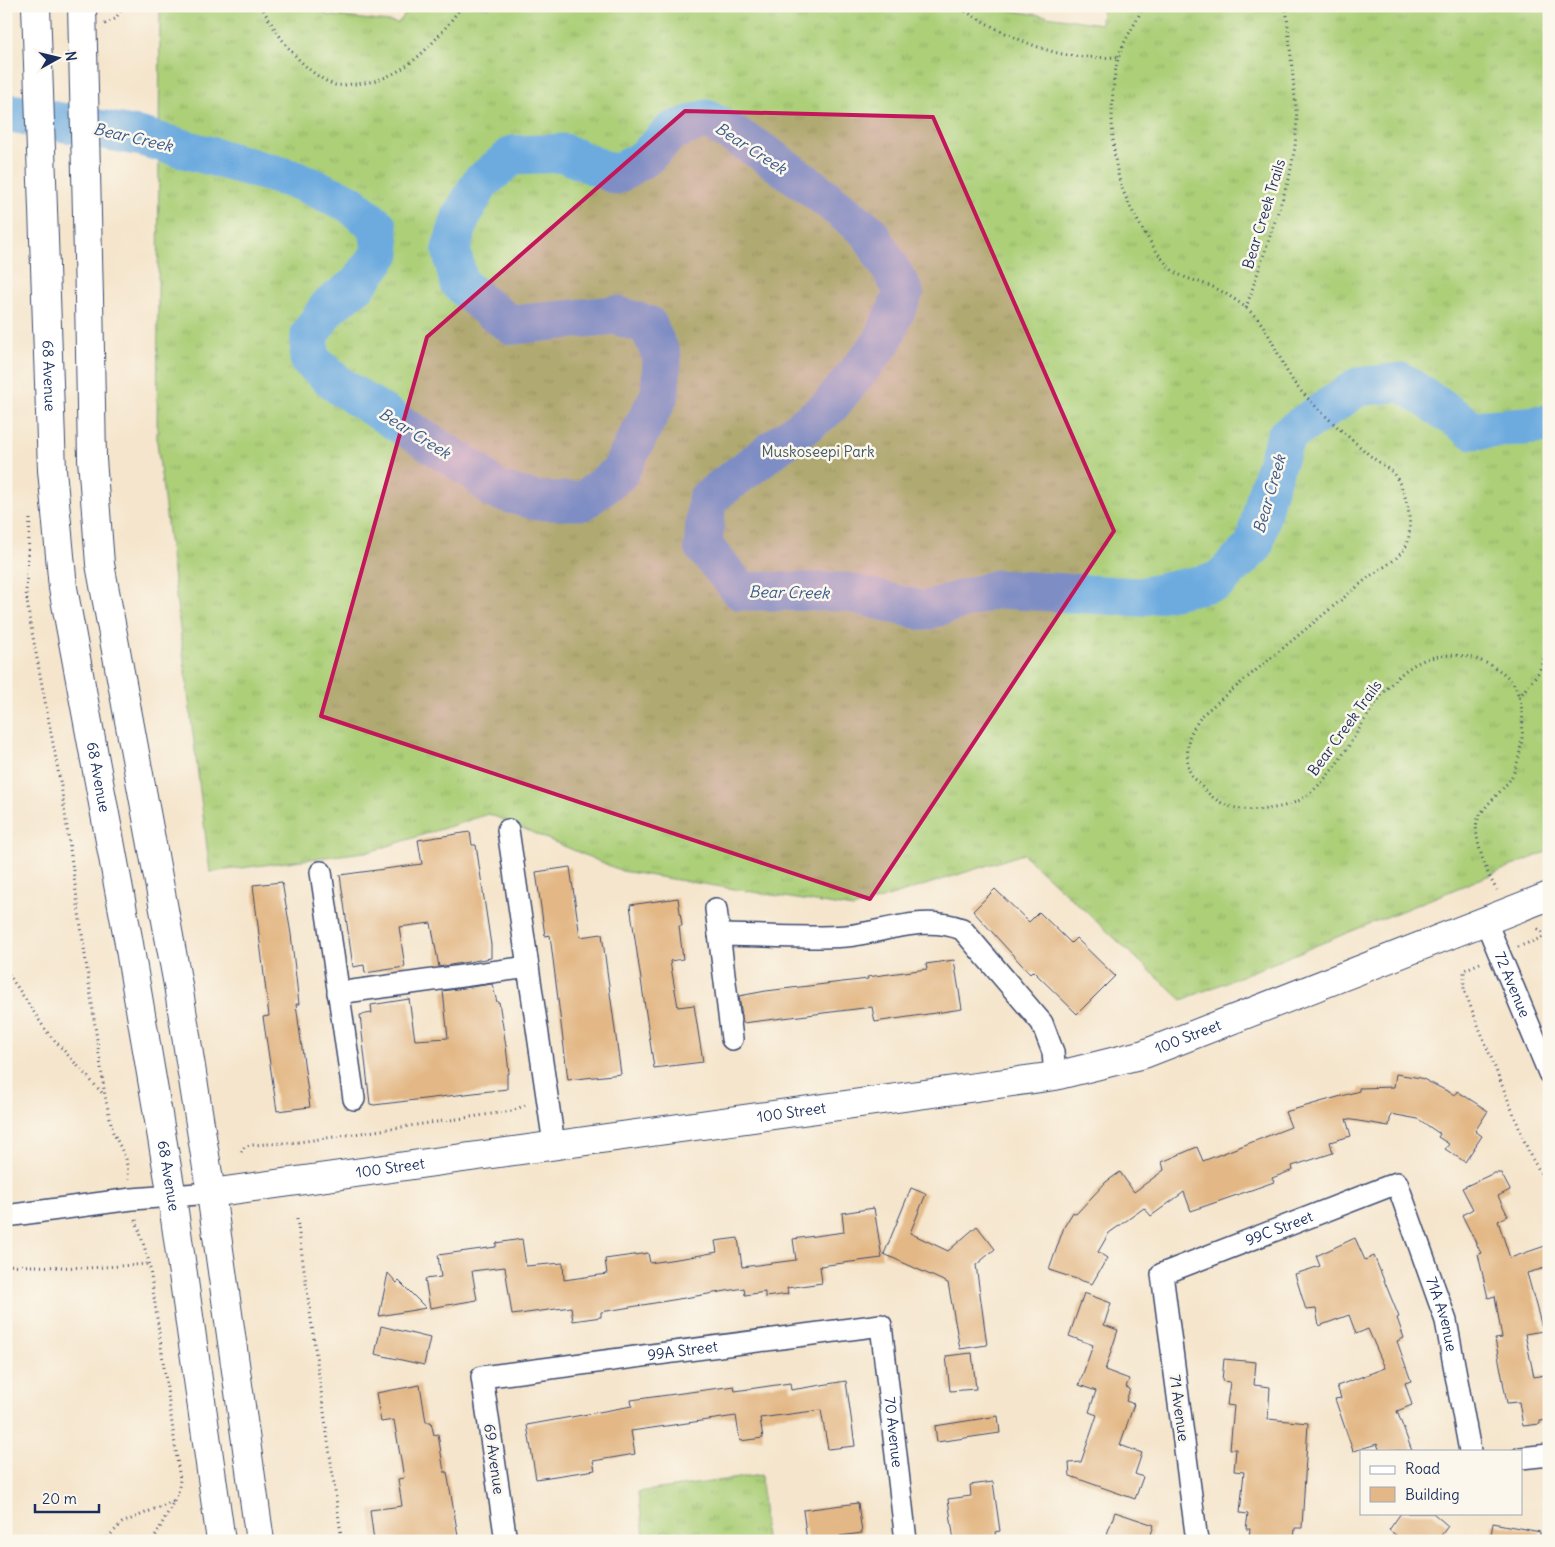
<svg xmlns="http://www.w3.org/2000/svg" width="1555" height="1547" font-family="Delius,sans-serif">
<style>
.grass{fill:url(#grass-tufts);stroke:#647f6b}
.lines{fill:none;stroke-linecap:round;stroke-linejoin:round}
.river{stroke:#6dabdf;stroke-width:39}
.building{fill:#e3b886}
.minor-casing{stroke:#3c4a6e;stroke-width:24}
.major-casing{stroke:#3c4a6e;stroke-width:30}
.path{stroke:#3c4a6e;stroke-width:3;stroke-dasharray:1 4;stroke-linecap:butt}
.minor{stroke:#fff;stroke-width:21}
.major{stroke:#fff;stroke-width:28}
.major-bridge-casing{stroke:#3c4a6e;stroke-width:30;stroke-linecap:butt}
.major-bridge{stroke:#fff;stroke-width:28}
.marked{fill:#c2185b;fill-opacity:0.2;stroke:#c2185b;stroke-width:4;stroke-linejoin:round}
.labels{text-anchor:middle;stroke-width:5;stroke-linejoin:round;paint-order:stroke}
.street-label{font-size:15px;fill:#1b2f5e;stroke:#fbf7ec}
.park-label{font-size:15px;fill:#3f5764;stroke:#fbf7ec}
.water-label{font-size:16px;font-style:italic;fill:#385a8b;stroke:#fbf7ec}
</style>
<defs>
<pattern id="grass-tufts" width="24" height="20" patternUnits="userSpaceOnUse" patternTransform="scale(1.25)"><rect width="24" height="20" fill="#accf78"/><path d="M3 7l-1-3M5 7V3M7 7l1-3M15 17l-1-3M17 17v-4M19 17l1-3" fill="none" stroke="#93b26a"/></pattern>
</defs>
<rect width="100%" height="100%" fill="#fbf7ec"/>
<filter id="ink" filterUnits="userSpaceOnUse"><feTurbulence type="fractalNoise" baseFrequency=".02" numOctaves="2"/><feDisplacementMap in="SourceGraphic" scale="10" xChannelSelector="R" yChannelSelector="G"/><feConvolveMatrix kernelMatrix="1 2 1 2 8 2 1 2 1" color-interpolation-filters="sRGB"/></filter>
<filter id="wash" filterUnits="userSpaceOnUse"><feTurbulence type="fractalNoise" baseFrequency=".0096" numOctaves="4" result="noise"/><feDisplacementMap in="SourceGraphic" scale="20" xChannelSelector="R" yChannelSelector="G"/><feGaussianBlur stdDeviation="1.12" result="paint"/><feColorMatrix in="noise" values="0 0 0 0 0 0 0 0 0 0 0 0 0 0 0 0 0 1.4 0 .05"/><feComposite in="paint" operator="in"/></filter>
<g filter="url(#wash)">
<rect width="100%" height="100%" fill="#f5e5cc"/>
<!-- grass -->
<path class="grass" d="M160 6H320L326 15 398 23 412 6H1007L1013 11 1101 24 1102 6H1549V851L1182 1000 1023 854 853 908 622 871 489 814 372 851 210 872 157 442Z
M761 1475 765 1541H645L638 1492Z"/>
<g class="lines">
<!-- river -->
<path class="river" d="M6 112 142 137 299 181 349 203 378 227 381 253 358 284 328 307 310 334 309 359 341 387 476 472 495 490 538 501H583L619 473 660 394 662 357 648 325 615 315 512 325 485 306 459 283 451 249 461 217 480 183 513 155 564 153 616 175 646 157 672 131 707 119 761 151 809 185 869 232 904 292 882 342 829 407 707 499 703 546 741 591 846 592 924 611 997 589 1139 597 1218 581 1254 546 1267 491 1286 436 1358 387 1402 382 1473 430 1549 424"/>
</g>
<g id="blocks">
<!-- building -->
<path class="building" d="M470 832 472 845H476L491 945V958L439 967 431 923 399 927 405 967 365 973 364 965 353 967 340 875 422 864 418 840Z
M570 867 580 937 602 934 621 1074 568 1080 550 935 545 936 536 872Z
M282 882 291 934 299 1004H296L310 1107 277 1111 263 1017 269 1016 253 885Z
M995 889 1029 922 1039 912 1071 943 1076 938 1115 976 1077 1014 1033 971 1030 974 973 911Z
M678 898 682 926H679L683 959 670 961 678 1007 694 1005 703 1062 654 1068 630 905Z
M954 960 962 1009 875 1022 872 1007 743 1023 739 996 766 991 868 979 867 977 927 969 926 964Z
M492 984 497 1002H499L506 1046 509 1073H507V1089L374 1105 370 1104 360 1015 372 1013 371 1005 409 999 415 1040 448 1038 443 991Z
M1396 1074 1421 1078 1455 1095 1457 1091 1488 1111 1475 1131 1482 1136 1465 1162 1445 1149 1449 1144 1438 1137 1440 1134 1418 1119 1391 1114 1389 1126 1346 1119 1351 1136 1330 1142 1333 1153 1292 1166 1293 1170 1272 1178 1274 1182 1191 1211 1184 1192 1151 1216 1144 1208 1109 1233 1098 1252 1107 1258 1092 1284 1049 1270 1064 1227 1073 1212 1076 1214 1106 1182 1120 1172 1134 1192 1164 1170 1162 1162 1197 1147 1203 1161 1291 1127 1285 1112 1359 1091V1088L1394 1087Z
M1494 1173H1501L1510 1190 1498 1196 1508 1216 1498 1221 1510 1258 1545 1246 1549 1258V1267L1527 1273 1543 1331 1525 1334 1534 1377 1544 1375 1549 1400V1420L1540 1421V1424L1523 1426 1519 1402 1507 1403 1495 1339 1502 1338 1495 1296 1488 1298 1478 1254 1481 1253 1462 1215 1473 1209 1462 1188Z
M911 1188 926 1194 910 1233 948 1251 977 1226 995 1249 976 1265 987 1345 960 1349 948 1283 884 1254Z
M874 1208 882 1258 820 1266 822 1283 787 1288 788 1294 765 1297V1292L745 1295 744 1288 601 1312V1317L573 1321 571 1307 512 1315 505 1267 472 1271 477 1300 430 1308 425 1279 441 1277 438 1255 496 1247V1243L522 1239 526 1266 563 1263 564 1280 607 1274 605 1259 648 1253 650 1263 690 1257 717 1252 715 1241 738 1238 742 1267 796 1260 793 1239 844 1232 842 1213Z
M1355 1238 1365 1260 1374 1256 1399 1317 1397 1318 1404 1338 1397 1341 1411 1381 1405 1383 1412 1405 1397 1411 1412 1451H1380L1377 1444 1353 1451 1335 1399 1341 1398 1337 1386 1385 1368 1368 1329 1356 1334 1349 1315 1319 1326 1316 1309 1306 1310 1295 1274 1320 1266 1316 1256Z
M388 1273 397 1283 399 1281 426 1308 379 1316Z
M1084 1293 1111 1303 1104 1325 1118 1330 1105 1370 1129 1379 1126 1387 1130 1389 1126 1401 1134 1404 1120 1445 1142 1453 1135 1474 1143 1477 1135 1499 1070 1476 1069 1463 1081 1462 1097 1415 1089 1412 1096 1391 1079 1385 1093 1345 1069 1336Z
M381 1326 430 1338 424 1365 375 1354Z
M972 1353 976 1389 950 1391 946 1356Z
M1224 1359 1256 1362 1254 1385 1270 1387 1268 1419 1308 1423 1302 1528H1295L1294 1541 1249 1538 1250 1529H1246L1248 1514 1240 1513 1244 1472 1234 1471 1236 1449H1230L1234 1406 1227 1405 1230 1382 1222 1381Z
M846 1381 855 1446 828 1449 821 1410 760 1418 763 1438 740 1441 736 1416 631 1431 635 1454 593 1461 595 1470 536 1479 527 1425 632 1406 631 1400 734 1386 735 1391 790 1383 791 1390Z
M420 1385 426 1422H431L434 1435 438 1434 444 1472H447L459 1541H374L370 1510 402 1506 398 1479 404 1478 394 1420 381 1422 376 1393Z
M998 1416 1000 1433 937 1442 935 1426Z
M993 1482 1000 1531 995 1532 996 1541H954L948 1499 971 1496 970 1485Z
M858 1503 862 1533 840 1536 841 1541H807L803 1510Z
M1115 1512 1154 1525 1149 1541H1127L1107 1534Z
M1401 1513H1433L1448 1526 1437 1541H1404L1389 1530Z
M1493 1523 1540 1532V1541H1490Z"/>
</g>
</g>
<g filter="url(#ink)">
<use href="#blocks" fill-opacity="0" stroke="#3c4a6e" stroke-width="1"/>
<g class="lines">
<!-- minor casing -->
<g class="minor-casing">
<g id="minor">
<path d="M508 830 554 1144"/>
<path d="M321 872 354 1099"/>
<path d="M716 909 732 1039"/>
<path id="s1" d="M1486 922 1549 1073"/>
<path d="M719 935C761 935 804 939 846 936 885 932 924 914 962 929L1042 1023 1053 1052 1055 1076"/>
<path d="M338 993 528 967"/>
<path d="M6 1216 132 1199 211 1193"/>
<path d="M1521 1458 1549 1455"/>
<path id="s2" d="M506 1541 482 1377 881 1325 906 1541"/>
<path id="s3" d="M1197 1541 1162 1274 1397 1183 1446 1321 1470 1451"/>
</g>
</g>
<!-- major casing -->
<g class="major-casing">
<g id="major">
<path id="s4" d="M36 6 52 470 63 588 128 938 172 1197 221 1541"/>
<path d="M89 298 92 459 100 564 178 985 211 1193 260 1541"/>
<path id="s5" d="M211 1193 1055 1076 1144 1054 1549 896"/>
</g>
</g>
<!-- path -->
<path class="path" d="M261 6C278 36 300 69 332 84 338 87 348 84 355 84 404 81 434 44 462 6
M957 6C986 24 1021 43 1054 52 1075 58 1098 58 1119 57
M1143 6C1137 22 1127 35 1121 50 1108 83 1110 155 1122 188 1129 208 1159 262 1176 273 1188 280 1203 282 1215 288 1229 295 1244 305 1255 316 1274 336 1281 369 1300 390 1320 412 1344 433 1366 452 1374 460 1385 465 1393 473 1406 489 1413 520 1408 541 1404 557 1382 568 1370 576L1202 715C1198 722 1191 731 1189 738 1187 745 1187 766 1190 772 1191 775 1195 779 1197 781 1205 791 1214 800 1226 805 1245 813 1282 810 1300 800 1362 763 1374 644 1463 656 1479 658 1503 669 1513 683 1528 705 1524 755 1511 778 1503 791 1484 805 1478 819 1471 833 1488 878 1497 890
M105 24 115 19 124 6
M1246 308 1289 179 1295 147 1297 119 1286 6
M30 519 26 592 29 616 61 786 105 1096 113 1132 126 1159 129 1179
M1519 697 1539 672 1549 644
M1518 947 1546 936 1536 927
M1480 963 1464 970V990L1530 1155 1549 1187
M6 970 47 1032 104 1095
M241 1152 245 1146 252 1145 299 1142 512 1111 528 1104
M297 1219 342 1541
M136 1220 149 1262 180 1480 178 1493 153 1541
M6 1265 89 1268 149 1264
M104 1541 122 1523 173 1501"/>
<!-- minor -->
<use href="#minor" class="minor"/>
<!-- major -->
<use href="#major" class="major"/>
<!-- major-bridge casing -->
<g class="major-bridge-casing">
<path id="major-bridge" d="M82 6 89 298"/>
</g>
<!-- major-bridge -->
<use href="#major-bridge" class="major-bridge"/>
</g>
</g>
<!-- marked area -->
<path class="marked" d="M685 111 933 117 1114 531 870 899 321 716 427 337Z"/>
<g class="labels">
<!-- street labels -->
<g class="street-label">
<text transform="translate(1264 214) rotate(-73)" y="5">Bear Creek Trails</text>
<text dy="5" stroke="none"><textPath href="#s4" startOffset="370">68 Avenue</textPath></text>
<text transform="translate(1345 728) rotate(-54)" y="5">Bear Creek Trails</text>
<text dy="5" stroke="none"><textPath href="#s4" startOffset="775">68 Avenue</textPath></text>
<text dy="5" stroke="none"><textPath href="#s1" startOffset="68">72 Avenue</textPath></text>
<text dy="5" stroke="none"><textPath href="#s5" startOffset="991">100 Street</textPath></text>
<text dy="5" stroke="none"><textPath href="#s5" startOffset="586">100 Street</textPath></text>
<text dy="5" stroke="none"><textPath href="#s5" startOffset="181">100 Street</textPath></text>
<text dy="5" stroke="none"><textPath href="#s4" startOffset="1180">68 Avenue</textPath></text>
<text dy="5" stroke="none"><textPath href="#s3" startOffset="395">99C Street</textPath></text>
<text dy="5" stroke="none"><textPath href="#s3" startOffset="660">71A Avenue</textPath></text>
<text dy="5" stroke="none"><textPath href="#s2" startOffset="368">99A Street</textPath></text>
<text transform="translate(1179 1408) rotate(82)" y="5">71 Avenue</text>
<text dy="5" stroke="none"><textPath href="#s2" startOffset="676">70 Avenue</textPath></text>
<text transform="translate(494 1459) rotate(82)" y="5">69 Avenue</text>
</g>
<!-- park labels -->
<g class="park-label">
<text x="818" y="457">Muskoseepi Park</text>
</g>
<!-- water labels -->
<g class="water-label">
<text transform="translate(133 137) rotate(13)" y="6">Bear Creek</text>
<text transform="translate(751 148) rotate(33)" y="6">Bear Creek</text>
<text transform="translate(415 433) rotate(32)" y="6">Bear Creek</text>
<text transform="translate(1269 494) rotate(-74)" y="6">Bear Creek</text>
<text transform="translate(789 592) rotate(1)" y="6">Bear Creek</text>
</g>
</g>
<!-- margin -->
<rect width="1555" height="1547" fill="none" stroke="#fbf7ec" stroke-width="25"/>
<!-- legend -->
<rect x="1360" y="1450" width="162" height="65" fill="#fbf7ec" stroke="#a1a7b3"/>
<rect x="1370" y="1466" width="25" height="8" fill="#ffffff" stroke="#a1a7b3"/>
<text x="1405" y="1474" font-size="15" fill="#1b2f5e">Road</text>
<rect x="1370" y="1487" width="25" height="15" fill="#e3b886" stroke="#a1a7b3"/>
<text x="1405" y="1500" font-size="15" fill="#1b2f5e">Building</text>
<!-- north arrow -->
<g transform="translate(58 58) rotate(82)" stroke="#fbf7ec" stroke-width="4" paint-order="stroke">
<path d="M0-4L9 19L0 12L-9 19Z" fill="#1b2f5e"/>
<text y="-8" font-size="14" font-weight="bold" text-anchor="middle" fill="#1b2f5e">N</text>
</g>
<!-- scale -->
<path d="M35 1504v8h64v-8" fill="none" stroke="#1b2f5e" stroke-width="2.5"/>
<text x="42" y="1504" font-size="15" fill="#1b2f5e" stroke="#fbf7ec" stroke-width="4" paint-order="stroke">20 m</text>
</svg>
